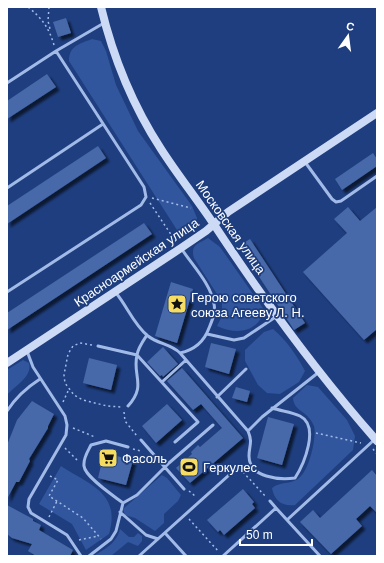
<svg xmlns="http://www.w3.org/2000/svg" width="384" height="563" font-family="Helvetica,sans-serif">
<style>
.green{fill:#31569d}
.building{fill:#4768a9;filter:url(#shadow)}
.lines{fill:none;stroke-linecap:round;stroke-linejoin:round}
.path{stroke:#a2bae8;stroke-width:1.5;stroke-dasharray:2 3;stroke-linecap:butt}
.lane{stroke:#a2bae8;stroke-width:3}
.secondary{stroke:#cddaf6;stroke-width:8}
.labels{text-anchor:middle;stroke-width:3.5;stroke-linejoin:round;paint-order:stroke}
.street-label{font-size:13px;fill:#fff;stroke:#1e3e7f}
.poi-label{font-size:13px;fill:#fff;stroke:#1e3e7f;text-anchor:start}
</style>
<defs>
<filter id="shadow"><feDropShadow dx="3.5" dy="3.5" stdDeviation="1" flood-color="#0009"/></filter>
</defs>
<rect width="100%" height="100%" fill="#1e3e7f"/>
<!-- green -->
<path class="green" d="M92 39 101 41 106 51 116 85 138 131 192 206 197 218V228L190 232 177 230 69 61C69 46 79 44 92 39Z
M208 238 220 247 265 311C256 333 237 335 217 326L222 316V302L194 258C190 245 198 244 208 238Z
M273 329C287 341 296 354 305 371L299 382 280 394 267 393 258 385 245 361V350L264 332Z
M23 360 29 363C33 376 15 386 7 395V370Z
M307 385 318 387 347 420 355 436 353 450 295 505C282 507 274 500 272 488 281 481 290 485 299 478 309 471 317 437 314 426 313 424 311 420 309 418 303 410 294 410 293 398Z
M61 466C90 485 121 493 109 534L86 550 72 524 39 504Z
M162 475 167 478 181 495 178 501 164 514V523L155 531 135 518 125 515 123 509Z
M120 529 129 537H134L138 533 142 536V541L138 546 128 542 111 556H94C106 548 116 544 120 529Z"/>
<!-- building -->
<path class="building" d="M66 18 71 33 58 37 53 22Z
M47 74 56 87 7 119V101Z
M98 146 106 158 7 224V206Z
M373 153 377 159V166L342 190 335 179Z
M348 207 360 221 377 207V329L364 340 303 272 347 233 334 219Z
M144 223 152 234 7 330V313Z
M250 239 305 323 294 330 239 246Z
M171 282 193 289 177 343 155 336Z
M211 343 236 349 229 374 205 367Z
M163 347 178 364 163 377 162 375 160 376 147 362Z
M89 358 117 365 111 390 83 383Z
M182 368 243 438 190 483 176 468 192 454 191 452 198 445 200 447 222 428 201 404 193 410 167 381Z
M236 387 250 391 247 402 232 398Z
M32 401 54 414 48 426V428L29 459 30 461 19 482H16L7 499V445L17 420Z
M167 404 182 420 156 443 142 426Z
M268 417 294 424 282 465 257 458Z
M104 453 133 460 126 485 98 478Z
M372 470 377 476V513L370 506 356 519 362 526 331 554 300 522 313 510 320 518Z
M243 489 254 502 252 504 255 508 224 535 220 530 218 532 207 520Z
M7 505 33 519V521L41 525 39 530 73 550 70 556H36L28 551 32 544 12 538 7 534Z"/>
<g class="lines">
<!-- path -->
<path class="path" d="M28 7C42 18 49 28 54 45
M49 7 48 21 50 29
M152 198 191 208
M150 203 176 242
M92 345 80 343 73 346 68 354 64 375 65 383 74 395 83 400 107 406 122 407
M63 402 69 389
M124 412 125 421 137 436
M73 428 95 437
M316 433 361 443
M65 448 78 461
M133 449 141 451
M373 449 377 454
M243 472 266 497
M50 476 58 480 49 496 83 518 101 539
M189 491 195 496
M49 517 57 501
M189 519 219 552
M79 540 98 536"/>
<!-- lane -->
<path class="lane" d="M7 83 56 51 104 23
M305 162 332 199 336 202 341 201 377 176
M7 188 103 124
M7 292 141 205 146 197 144 187 56 51
M116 293C127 306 134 325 148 336 158 344 171 344 180 353L248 431C253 443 249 445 249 456 249 478 280 480 295 478 304 464 320 426 300 416 292 412 281 411 272 408
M207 334 234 340 244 338 277 316
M98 346 137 355 198 422 175 442
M27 351 33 367 65 416 67 425 66 435 29 499 28 507 31 513 67 535 81 556
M180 353C194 350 204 342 209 328 212 321 216 312 214 304 211 284 192 265 181 248
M162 382 186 360
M217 397 246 369
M128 406C147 385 132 376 137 355 138 348 143 341 147 335
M7 411C16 397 26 388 40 379
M248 431 262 417 319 372
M141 440 184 489
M270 501 276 508
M123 503C114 496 85 477 84 466 83 458 88 451 91 445L106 441 128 447
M120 512 146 535 158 539
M287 520 320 556
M165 533 186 556
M89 556 111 539 116 531 123 503 137 495 169 463 213 425
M139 556 238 467
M223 556 276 508 287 520 374 440"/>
<!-- secondary -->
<path class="secondary" d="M101 7C113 57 133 106 161 149 177 174 196 198 213 223 263 299 317 373 377 441
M7 363 181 248 206 231 228 212 377 113"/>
</g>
<!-- icons -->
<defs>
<g id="sight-square" transform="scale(1)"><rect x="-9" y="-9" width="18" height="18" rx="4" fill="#f7dc62" stroke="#1e3e7f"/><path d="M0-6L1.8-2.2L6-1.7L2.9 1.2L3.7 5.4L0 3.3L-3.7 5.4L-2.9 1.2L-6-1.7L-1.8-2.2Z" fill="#111"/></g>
<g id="supermarket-square" transform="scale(1)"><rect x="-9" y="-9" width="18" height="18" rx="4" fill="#f7dc62" stroke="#1e3e7f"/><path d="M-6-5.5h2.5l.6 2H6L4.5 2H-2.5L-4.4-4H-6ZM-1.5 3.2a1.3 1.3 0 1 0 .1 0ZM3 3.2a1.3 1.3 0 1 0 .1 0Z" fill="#111"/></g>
<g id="stadium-square" transform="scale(1)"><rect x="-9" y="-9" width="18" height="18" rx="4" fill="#f7dc62" stroke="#1e3e7f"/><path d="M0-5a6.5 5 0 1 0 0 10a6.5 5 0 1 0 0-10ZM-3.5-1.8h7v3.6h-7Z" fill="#111"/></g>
</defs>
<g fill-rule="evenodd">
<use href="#sight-square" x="177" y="304"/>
<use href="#supermarket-square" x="108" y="458"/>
<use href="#stadium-square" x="189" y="467"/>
</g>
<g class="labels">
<!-- street labels -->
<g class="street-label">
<text transform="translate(231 227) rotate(55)" y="5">Московская улица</text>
<text transform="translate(136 262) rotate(-34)" y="5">Красноармейская улица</text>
</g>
<!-- poi labels -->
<g class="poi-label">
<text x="191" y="302">Герою советского<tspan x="191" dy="15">союза Агееву Л. Н.</tspan></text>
<text x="122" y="463">Фасоль</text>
<text x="203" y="472">Геркулес</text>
</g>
</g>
<!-- border -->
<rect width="384" height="563" fill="none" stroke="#ffffff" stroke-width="16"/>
<!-- north arrow -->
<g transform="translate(348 36) rotate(14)" stroke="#1e3e7f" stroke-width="3" paint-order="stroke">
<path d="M0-3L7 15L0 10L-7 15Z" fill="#ffffff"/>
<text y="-6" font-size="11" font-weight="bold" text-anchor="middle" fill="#ffffff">С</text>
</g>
<!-- scale -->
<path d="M240 539v6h72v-6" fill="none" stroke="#ffffff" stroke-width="2"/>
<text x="246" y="539" font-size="12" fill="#ffffff" stroke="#1e3e7f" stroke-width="3" paint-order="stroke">50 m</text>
</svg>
